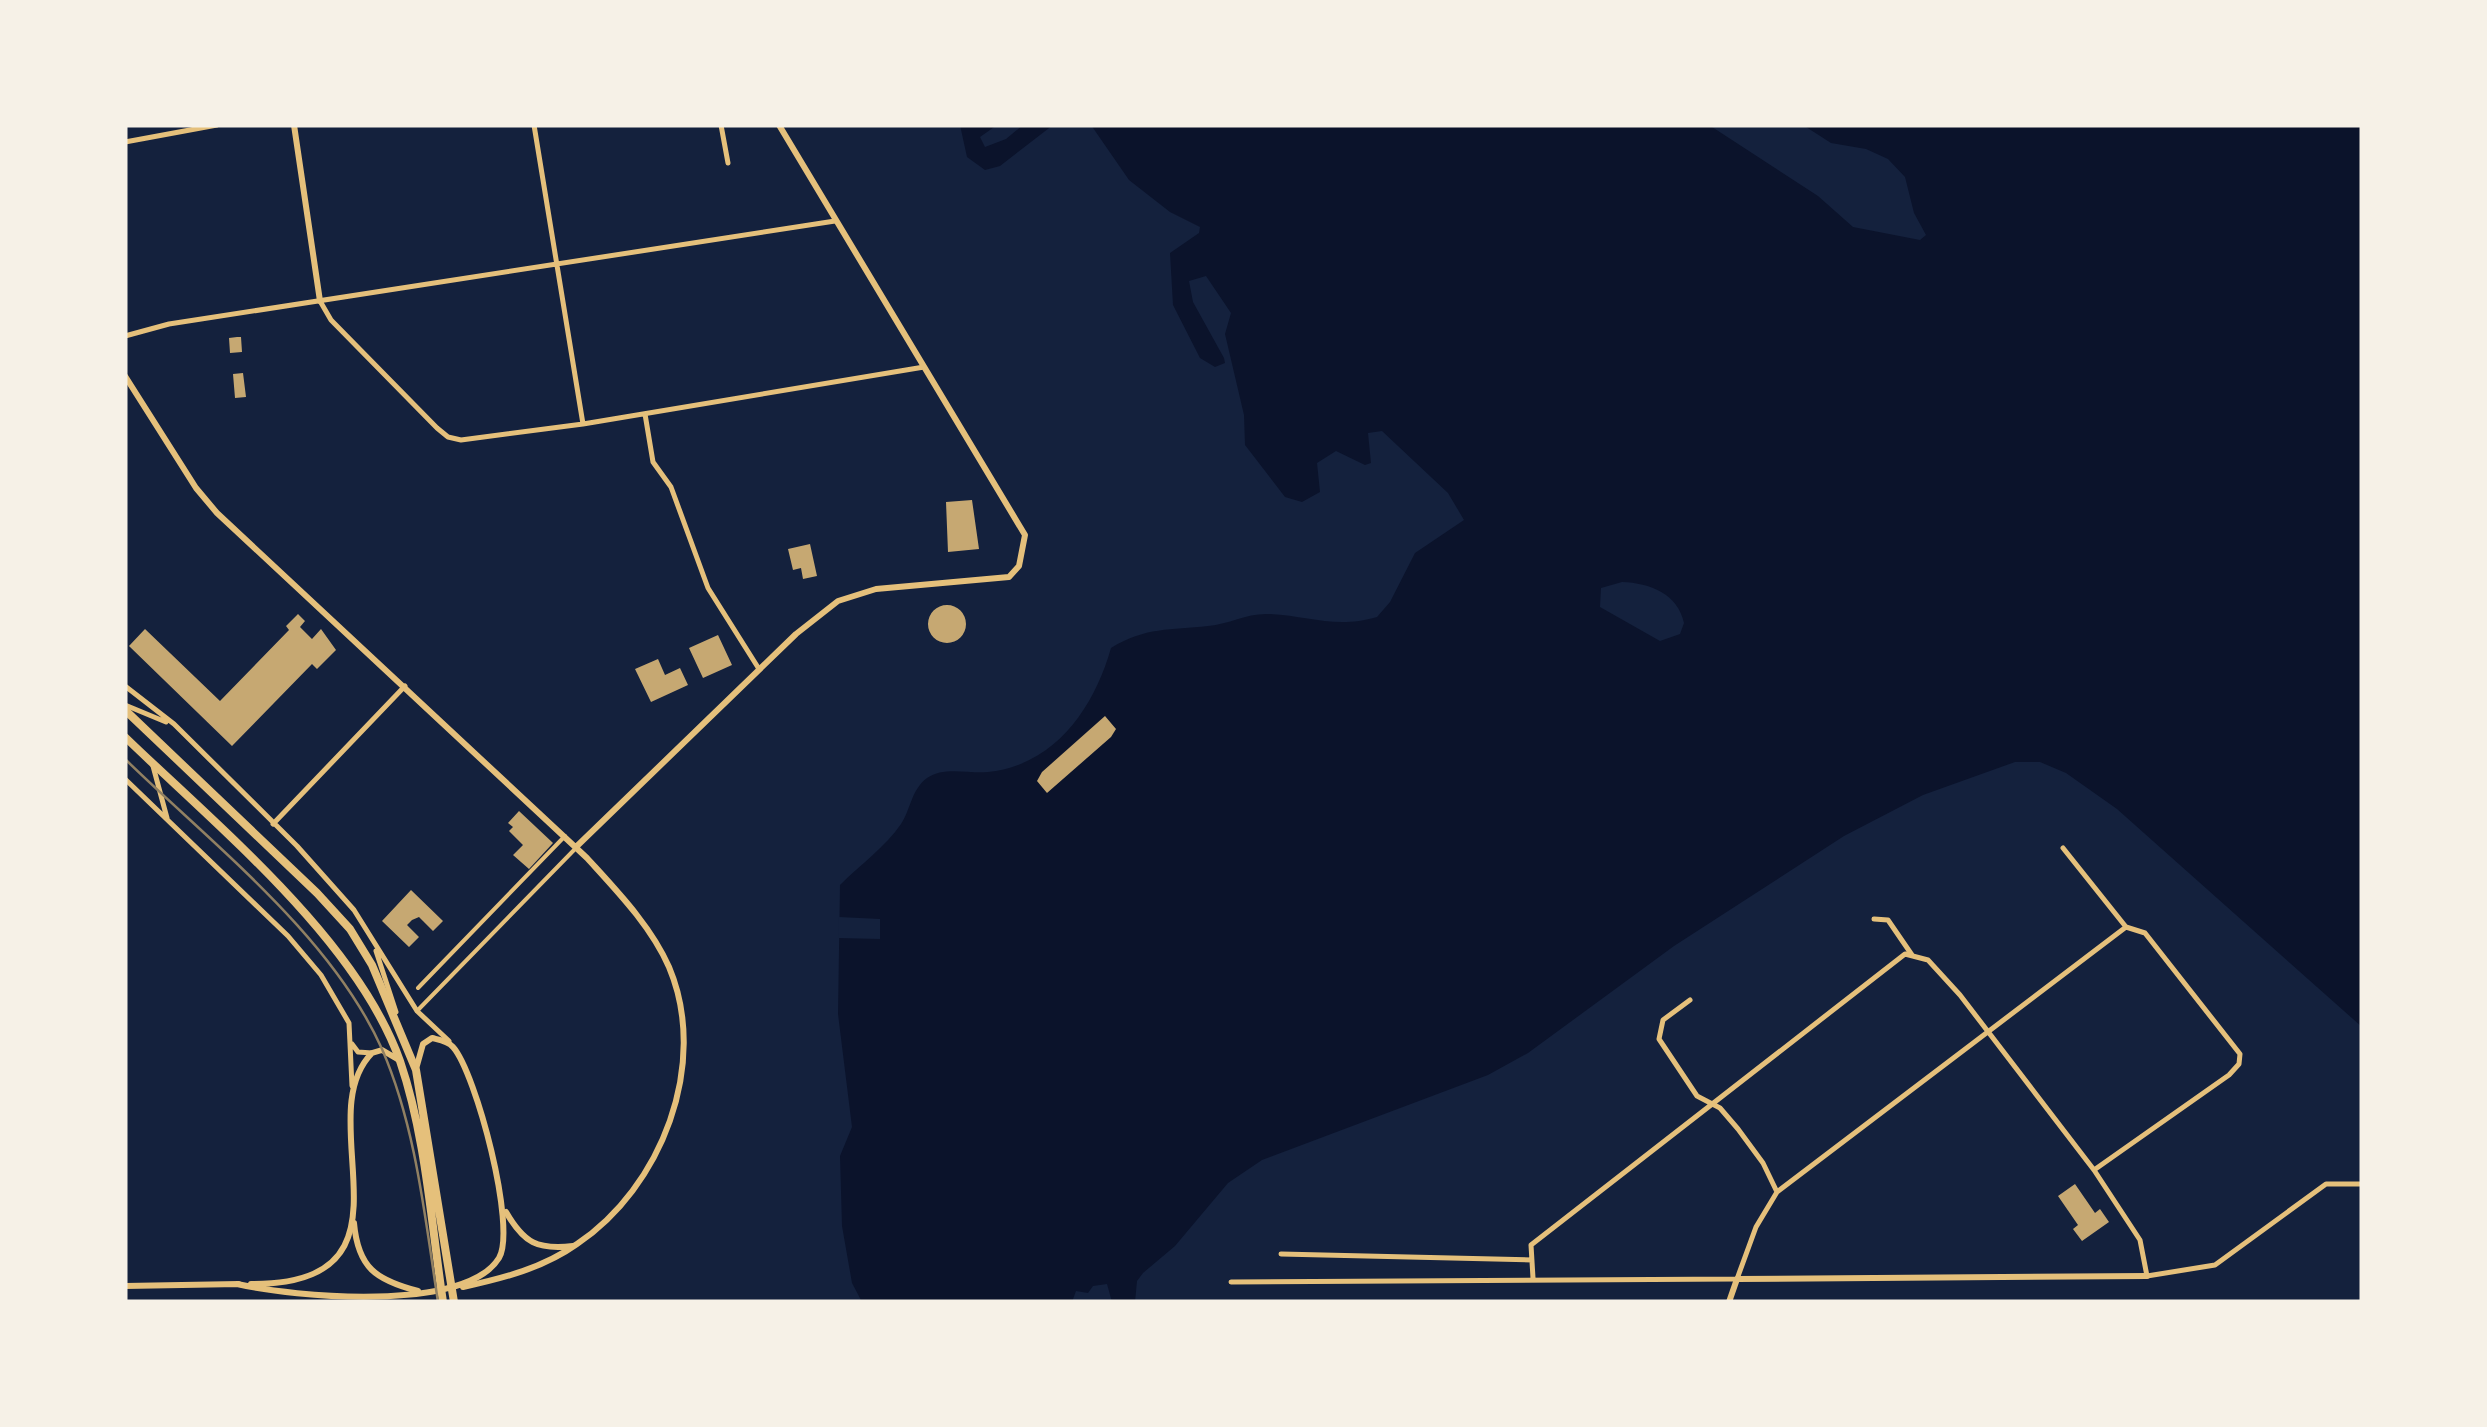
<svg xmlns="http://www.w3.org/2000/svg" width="2487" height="1427" font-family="Roboto,sans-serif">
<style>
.water{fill:#0b132b;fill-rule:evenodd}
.pier{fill:#14213d}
.building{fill:#c6a872}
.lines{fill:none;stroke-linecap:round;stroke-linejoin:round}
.pedestrian{stroke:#e5c07b;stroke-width:4}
.minor{stroke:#e5c07b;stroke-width:5}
.tertiary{stroke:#e5c07b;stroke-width:6}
.secondary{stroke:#e5c07b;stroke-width:6}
.primary{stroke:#e5c07b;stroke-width:8}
.tram{stroke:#918062;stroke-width:2.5}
</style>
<rect width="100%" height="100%" fill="#14213d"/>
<!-- water -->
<path class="water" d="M960 125H997L980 137 985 147 1006 139 1023 125H1053L1000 166 985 170 967 157Z
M1091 125H1709L1818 196 1853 227 1920 240 1926 235 1914 213 1905 177 1888 159 1866 149 1831 143 1803 125H2362V1027L2117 809 2066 773 2040 762H2015L1923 795 1844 836 1674 946 1528 1053 1488 1075 1262 1160 1228 1183 1175 1246 1143 1273 1137 1281 1135 1302H1112L1107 1284 1093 1286 1088 1293 1076 1291 1072 1302H862L852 1283 842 1226 840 1156 852 1127 838 1014 840 885C859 866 886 846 901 824 911 809 911 790 927 778 944 766 969 774 988 772 1055 765 1094 708 1111 648 1145 627 1171 630 1208 626 1230 624 1247 613 1269 614 1309 616 1336 629 1377 617L1390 602 1415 553 1464 520 1448 493 1382 431 1368 433 1371 463 1365 465 1336 451 1317 463 1320 492 1302 502 1285 497 1245 445 1244 415 1225 334 1231 313 1206 276 1189 281 1193 302 1224 358 1225 363 1215 367 1200 358 1173 305 1170 253 1199 233 1200 227 1170 212 1129 180ZM1622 582C1650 583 1678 594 1684 623L1680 634 1660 641 1600 607 1601 588Z"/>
<!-- pier -->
<path class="pier" d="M839 917 880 919V939L838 938Z"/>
<!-- building -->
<path class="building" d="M237 337H241L242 352 230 353 229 338Z
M243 373 246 397 235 398 233 374Z
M972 500 979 549 948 552 946 502Z
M810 544 817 576 803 579 801 568 793 570 788 549Z
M928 624a19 19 0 1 1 38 0a19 19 0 1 1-38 0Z
M298 614 305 621 300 627 312 639 321 629 336 650 317 669 312 664 232 746 129 646 145 629 220 701 289 630 286 626Z
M718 635 732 665 703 678 689 648Z
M658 659 665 675 680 668 688 685 651 702 635 669Z
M1105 716 1116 729 1111 737 1047 793 1037 781 1042 772Z
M519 811 553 843 529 869 513 855 523 845 509 831 513 827 508 823Z
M411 890 443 921 433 931 419 917 412 920 407 925 419 937 409 947 382 921Z
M2075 1184 2095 1213 2100 1209 2109 1222 2082 1241 2073 1229 2078 1225 2058 1196Z"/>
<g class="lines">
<!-- pedestrian -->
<path class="pedestrian" d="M418 988 565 836
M417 1011 574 850"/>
<!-- minor -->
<path class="minor" d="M534 125 583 424
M721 125 728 163
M125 142 217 125
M320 301 331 320 437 428 448 437 461 440 583 424 924 367
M125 336 169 324 835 221
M645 414 653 462 671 487 708 588 759 669
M125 686 174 724 297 846 354 910 417 1011 449 1041
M125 705 166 722
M153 766 167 818
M125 779 288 936 321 975 349 1023 352 1086
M273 824 405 686
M2063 848 2126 927 2145 933 2240 1054 2239 1064 2229 1075 2094 1170
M1874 919 1888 920 1912 955
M376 951 396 1012
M1690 1000 1663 1020 1659 1039 1697 1096 1720 1108 1738 1129 1763 1163 1777 1192
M352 1044 358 1052 372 1053
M1281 1254 1532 1260
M1533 1278 1531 1245 1905 954 1928 960 1960 995 2094 1170 2140 1240 2147 1276 2215 1265 2326 1184H2362
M1231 1282 1737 1279 1756 1227 1777 1192 2126 927"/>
<!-- tertiary -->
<path class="tertiary" d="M294 125 320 301
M125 376 196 488 217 513 587 858C617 891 651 926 669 967 710 1064 661 1188 577 1244 543 1268 504 1278 463 1287
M576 847 796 634 838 601 876 589 1009 577 1019 566 1025 535 779 125
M506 1212C524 1243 537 1250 573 1246
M354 1223C358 1268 376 1280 418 1291
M1729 1302 1737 1279 2147 1276"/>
<!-- secondary -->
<path class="secondary" d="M237 1284C294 1297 465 1313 499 1258 517 1228 476 1073 453 1047 448 1041 440 1040 432 1038L423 1044 416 1069
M251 1284C430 1285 306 1120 372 1053L382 1050 399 1060
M125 1286 239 1284"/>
<!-- primary -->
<path class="primary" d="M125 710 317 893 350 929 372 965 416 1070 454 1302
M125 737C217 826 357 940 400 1061 426 1137 431 1222 443 1302"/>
<!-- tram -->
<path class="tram" d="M125 759C213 845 331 935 382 1049 416 1127 425 1218 438 1302"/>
</g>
<!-- border -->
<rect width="2487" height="1427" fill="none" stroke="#f6f1e7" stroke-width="255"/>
</svg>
